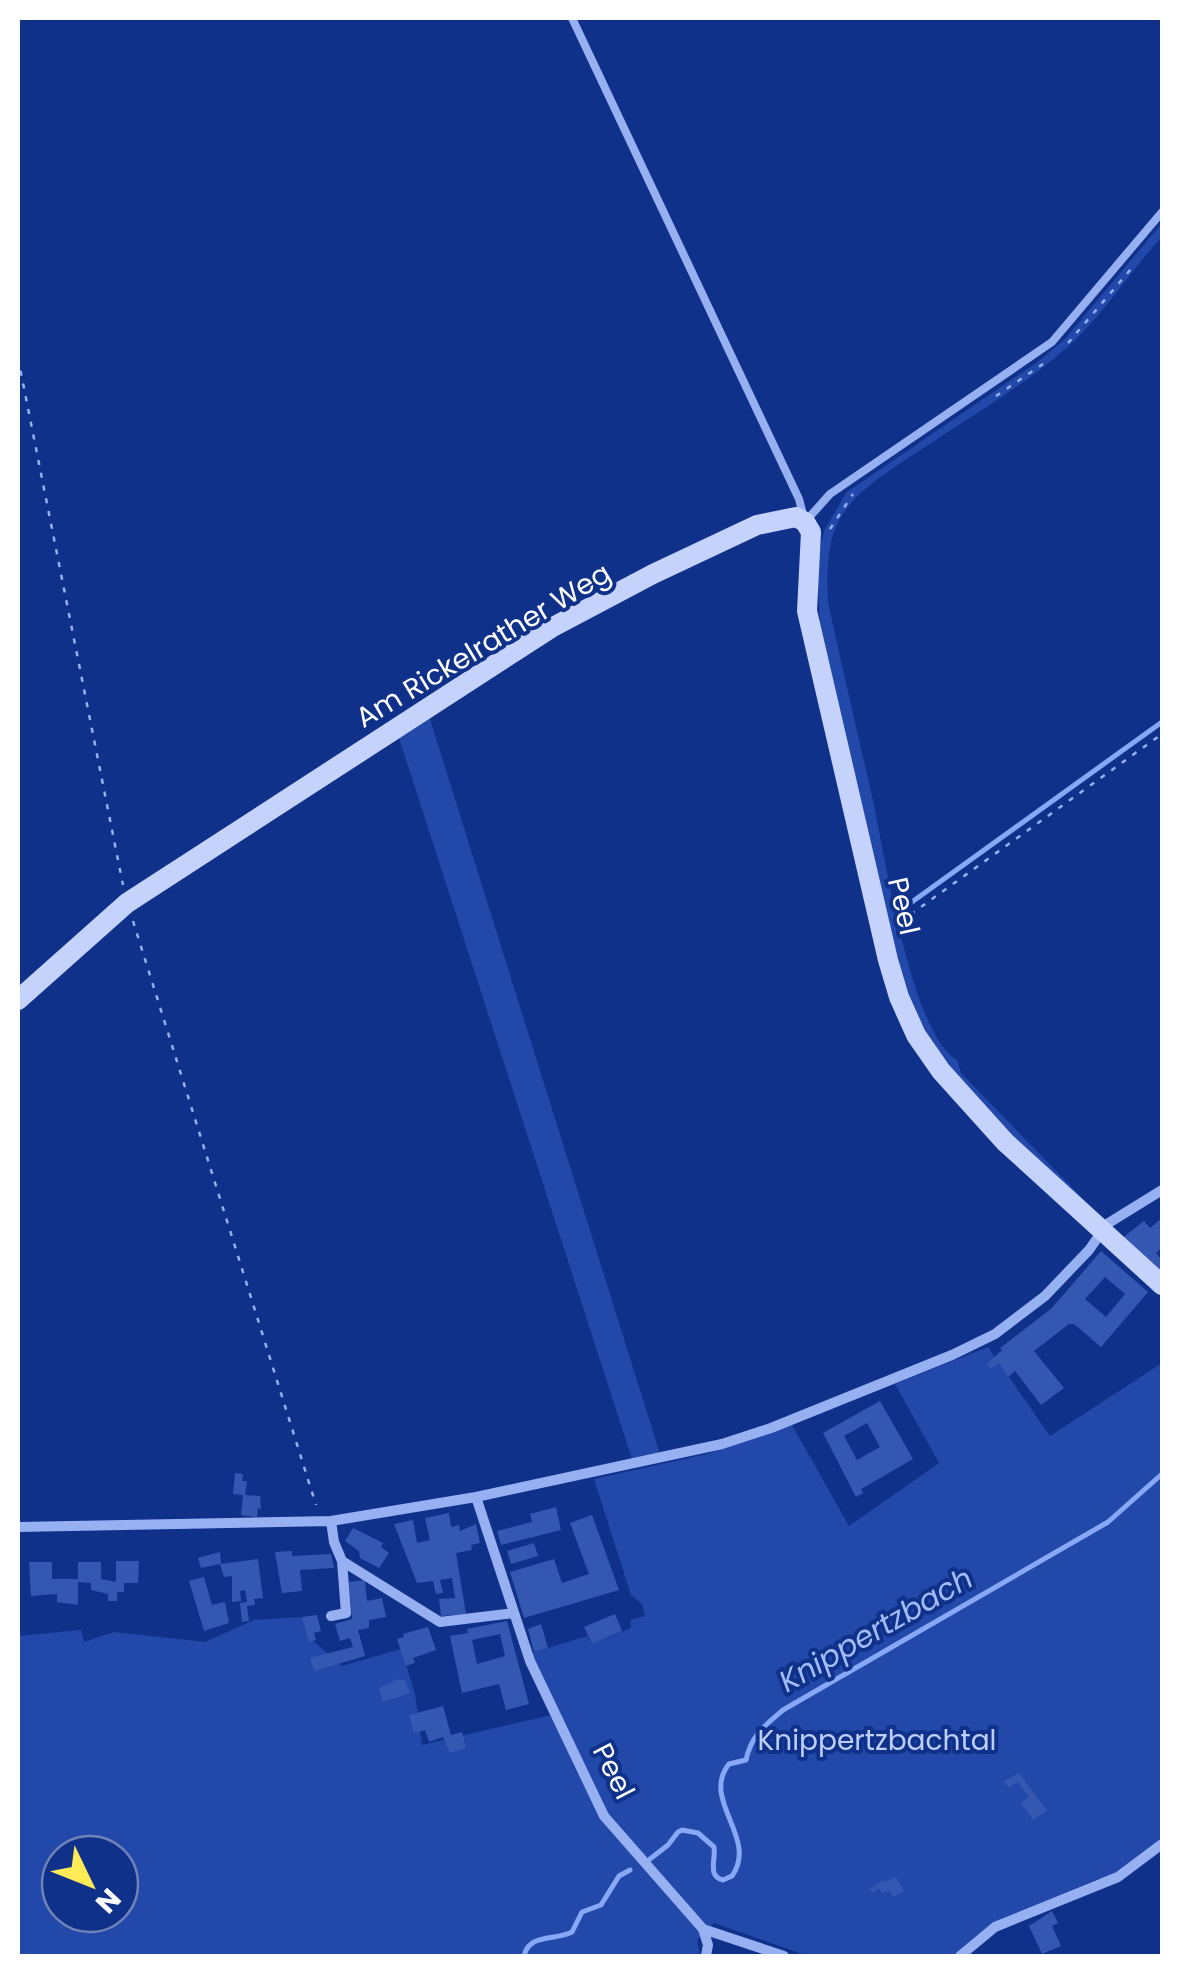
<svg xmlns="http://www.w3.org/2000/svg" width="1180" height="1974" font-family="Poppins,sans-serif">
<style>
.green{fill:#2248aa;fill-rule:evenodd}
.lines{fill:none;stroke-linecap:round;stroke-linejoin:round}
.stream{stroke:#87a8f5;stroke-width:5}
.building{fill:#3458b2;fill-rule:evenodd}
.path{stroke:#96b0f2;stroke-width:2.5;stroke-dasharray:5 8;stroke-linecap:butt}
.lane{stroke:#96b0f2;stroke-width:8}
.street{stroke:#96b0f2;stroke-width:10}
.secondary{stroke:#c5d3fc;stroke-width:20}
.labels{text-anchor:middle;stroke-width:8;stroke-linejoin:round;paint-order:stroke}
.street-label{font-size:28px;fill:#fff;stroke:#10318a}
.park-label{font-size:28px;fill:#bdcffd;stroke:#10318a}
.water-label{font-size:30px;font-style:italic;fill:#a2bbf9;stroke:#10318a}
</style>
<rect width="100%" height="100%" fill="#10318a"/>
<!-- green -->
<path class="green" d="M1162 223V237C1128 273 1102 318 1063 351 1019 389 967 419 919 451 891 470 856 490 839 520 826 545 827 575 828 602 842 667 857 731 872 796 884 849 911 1035 957 1060L961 1073 1094 1210 1091 1216 974 1097 926 1037 903 983 820 629 817 558 825 529 847 492 1039 361 1065 339Z
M429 716 660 1454 632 1459 398 735Z
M988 1347 1050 1436 1162 1363V1843L1118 1874 1098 1879 994 1923 953 1956H808L714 1923 697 1940 700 1956H18V1636L81 1630 84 1642 114 1632 205 1642 254 1620 303 1617 311 1639 342 1666 401 1649 415 1694 422 1745 560 1713 532 1653 587 1636 592 1644 631 1628 630 1620 645 1616 642 1604 631 1595 594 1479 707 1454 792 1425 849 1526 939 1463 895 1384ZM60 1854H120V1914H60Z"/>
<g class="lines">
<!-- stream -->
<path class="stream" d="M898 912 1162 722
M650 1859 668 1845 678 1832 682 1830 698 1833 714 1847C716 1860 707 1876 723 1880L732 1876C759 1838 700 1800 729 1764L746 1760C751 1736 764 1726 783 1710L1108 1522 1162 1474
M524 1956C529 1933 555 1941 572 1932L582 1912 601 1905 619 1876 630 1870"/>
</g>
<!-- building -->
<path class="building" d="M1162 1218V1248L1156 1253 1162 1260V1274L1121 1239 1144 1221 1150 1228Z
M1101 1251 1148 1292 1101 1347 1074 1324H1069L1034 1351 1064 1388 1041 1405 1015 1371 1008 1377 999 1363 990 1369 987 1364 1002 1350 1000 1348 1052 1308ZM1105 1277 1125 1294 1106 1317 1085 1299Z
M880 1401 913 1459 861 1489 863 1493 856 1497 823 1433ZM867 1423 880 1447 857 1460 844 1436Z
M235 1473 243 1474 242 1481H247L245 1495 260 1496 261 1509 258 1508 257 1517 241 1515 243 1495 233 1494Z
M556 1507 561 1530 501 1545 497 1531 532 1522 530 1514Z
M449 1513 451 1527 459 1525 460 1531 476 1524 480 1543 471 1545 472 1550 456 1553 466 1614 441 1616 439 1599 455 1598 452 1578 440 1580 443 1593 436 1594 433 1581 417 1583 394 1524 413 1520 417 1543 430 1540 425 1518Z
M592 1515 619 1590 524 1618 510 1572 554 1559 562 1583 589 1574 570 1523Z
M353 1528 383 1543 381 1547 389 1553 379 1568 360 1558 359 1551 345 1541Z
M534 1543 538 1556 511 1564 507 1551Z
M292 1551V1556L331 1554 334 1568 300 1570 302 1591 282 1593 275 1552Z
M220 1552 221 1564 258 1559 263 1598 254 1599 255 1605 247 1606 249 1621 242 1622 240 1603 247 1602 245 1590 240 1591 241 1601 232 1602V1576L224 1577 220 1564 201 1568 198 1558Z
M116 1561H139L138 1583H124V1592H117V1601H108V1594L91 1590V1583L78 1582V1605L57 1602V1594L31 1596 29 1562H52V1579H78V1562H101V1579L116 1582Z
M204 1577 212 1605 225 1602 229 1623 204 1631 189 1581Z
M365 1580 367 1601 382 1598 386 1617 369 1620V1628L358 1630 365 1656 314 1671 310 1658 353 1647 350 1638 340 1641 335 1624 352 1619 349 1582Z
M615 1614 622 1631 592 1644 584 1627Z
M317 1615 321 1631 314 1633 316 1640 309 1642 302 1617Z
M507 1621 529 1704 506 1710 499 1684 462 1693 450 1636 468 1633 467 1629ZM500 1634 505 1656 477 1664 472 1640Z
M541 1624 548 1648 534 1652 528 1629Z
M428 1627 436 1650 413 1658 415 1663 406 1666 397 1639 404 1637 403 1634Z
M398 1679 405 1680 410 1693 383 1702 379 1688Z
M443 1706 451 1735 462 1732 466 1748 450 1753 443 1737 429 1742 425 1730 414 1733 409 1715Z
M1019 1773 1047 1811 1033 1820 1021 1803 1029 1797 1018 1782 1009 1788 1004 1781Z
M896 1877 904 1891 893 1897 889 1890 882 1893 879 1888 873 1893 870 1889 883 1880 885 1882Z
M1052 1911 1058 1923 1052 1926 1061 1946 1042 1954 1029 1926Z"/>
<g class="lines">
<!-- path -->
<path class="path" d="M1068 343 1131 269
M18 358 123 885
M996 396 1043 364
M830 529 853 494
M133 921 316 1505
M900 922 1162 734"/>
<!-- lane -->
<path class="lane" d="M572 18 799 499 804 518
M805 522 830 494 1052 342 1162 212"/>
<!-- street -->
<path class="street" d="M476 1497 530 1661 604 1816 703 1929 708 1945 706 1956
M331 1521 334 1542 342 1561 346 1613 331 1616
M18 1527 331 1521 476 1497 722 1444 771 1428 952 1355 995 1334 1045 1296 1089 1250 1107 1224 1162 1190
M342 1561 440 1622 514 1613
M703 1929 784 1956
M960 1956 995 1927 1118 1877 1162 1844"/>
<!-- secondary -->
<path class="secondary" d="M18 1000 127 903 551 628 653 574 757 525 796 517 805 522 811 532 807 611 888 960 899 997 916 1035 941 1071 1005 1142 1162 1285"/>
</g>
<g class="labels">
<!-- street labels -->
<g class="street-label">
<text transform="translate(483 645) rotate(-31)" y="10">Am Rickelrather Weg</text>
<text transform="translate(904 906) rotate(77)" y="10">Peel</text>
<text transform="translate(614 1771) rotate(63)" y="10">Peel</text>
</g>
<!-- park labels -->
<g class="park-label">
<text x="877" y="1750">Knippertzbachtal</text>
</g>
<!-- water labels -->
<g class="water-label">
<text transform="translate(876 1630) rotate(-30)" y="10">Knippertzbach</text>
</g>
</g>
<!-- border -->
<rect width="1180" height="1974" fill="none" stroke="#ffffff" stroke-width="40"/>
<!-- north arrow -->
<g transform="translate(90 1884) rotate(133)"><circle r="48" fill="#10318a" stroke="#7083b9" stroke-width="2.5"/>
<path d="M0-8L18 38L0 25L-18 38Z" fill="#ffeb57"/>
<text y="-15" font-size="28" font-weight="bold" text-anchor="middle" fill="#ffffff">N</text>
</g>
</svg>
